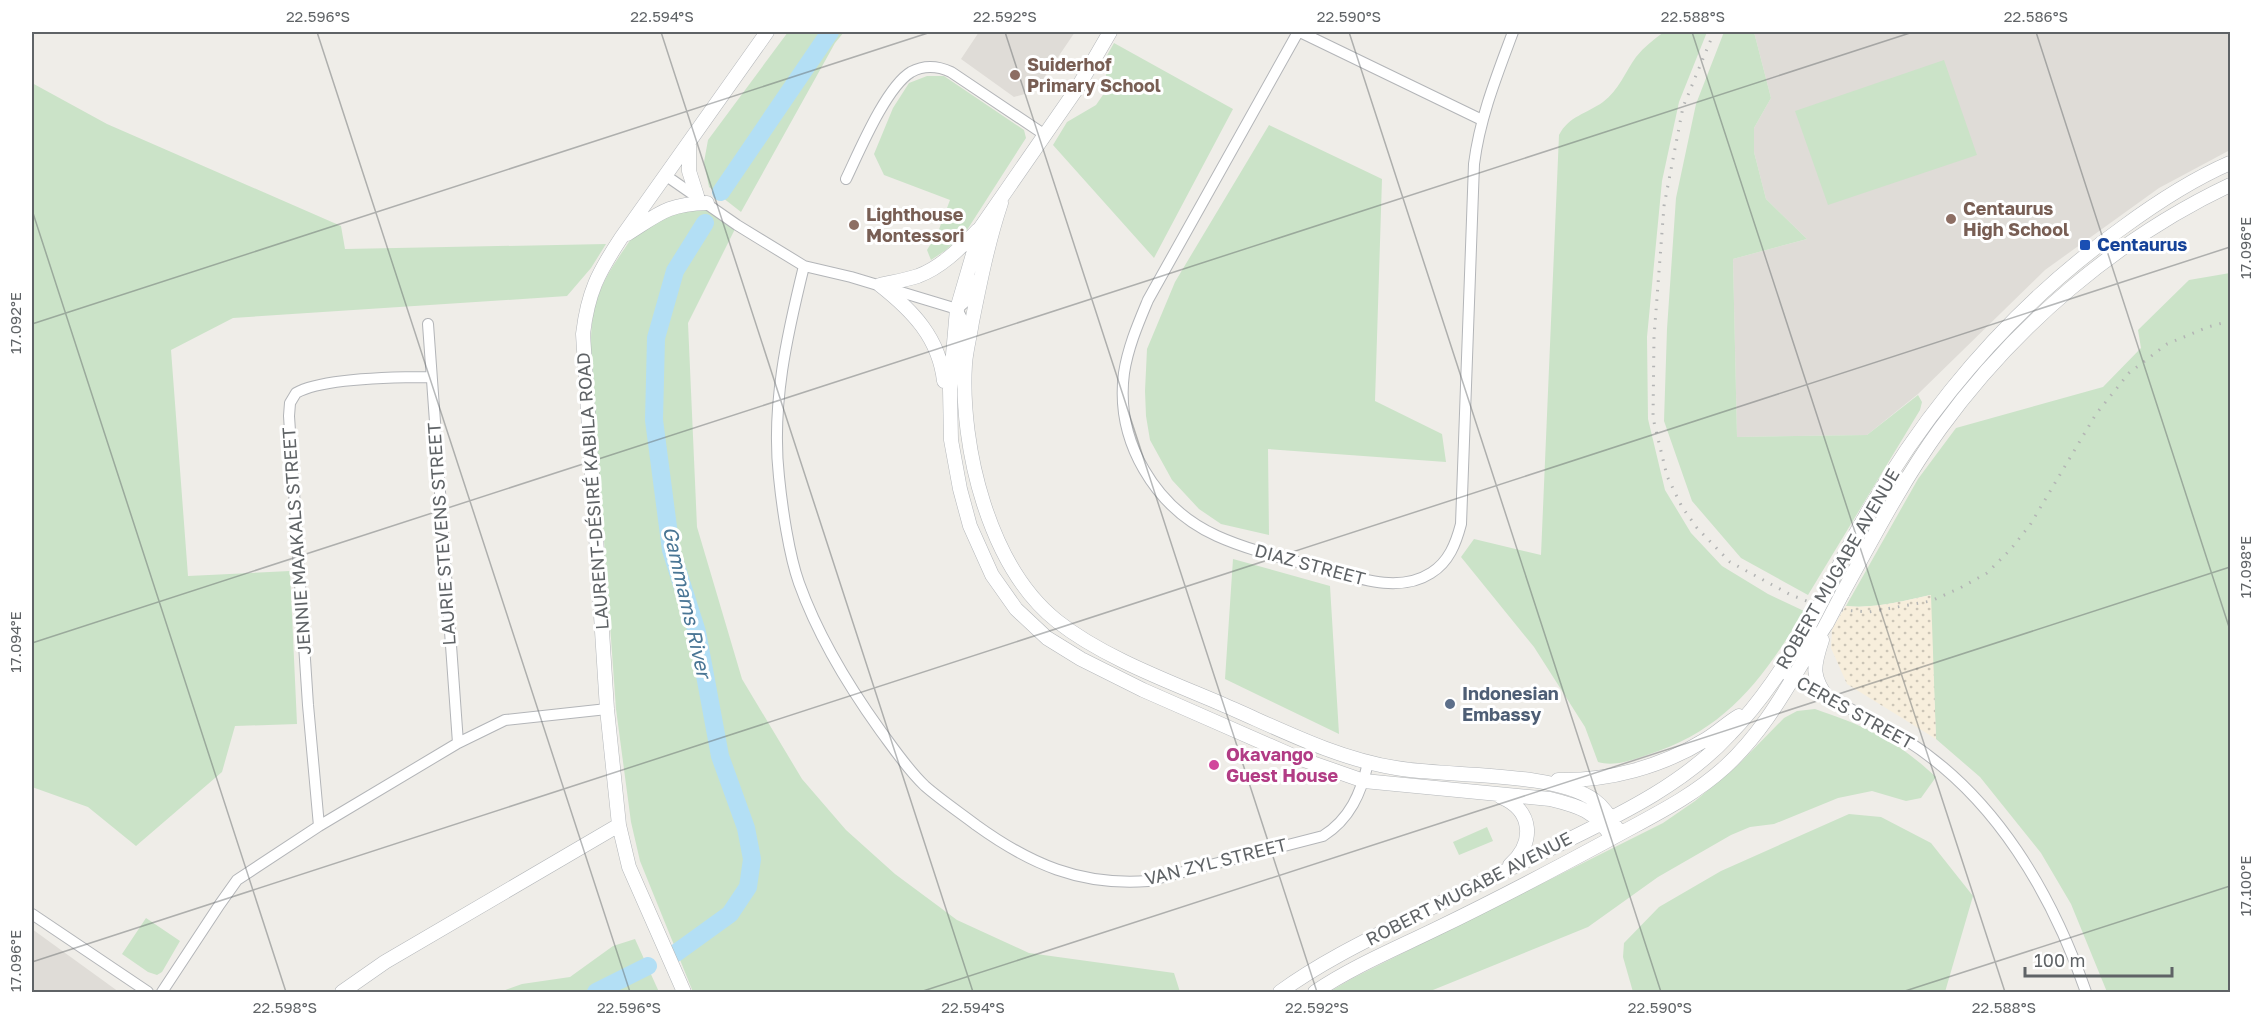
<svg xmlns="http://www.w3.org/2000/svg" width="2262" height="1024" font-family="'Golos Text',sans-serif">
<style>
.education{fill:#dfdcd7}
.green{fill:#cbe3c8}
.sand{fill:url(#sand-dots)}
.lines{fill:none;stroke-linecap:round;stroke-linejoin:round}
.river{stroke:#b3dff5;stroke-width:18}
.street-casing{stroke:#b3b5b8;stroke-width:12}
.secondary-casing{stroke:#b4b7ba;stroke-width:15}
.street{stroke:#fff;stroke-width:10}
.secondary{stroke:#fff;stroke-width:14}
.rail{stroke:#b3b4b4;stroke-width:3;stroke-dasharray:1.5 8;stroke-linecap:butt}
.secondary-bridge-casing{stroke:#b4b7ba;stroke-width:15;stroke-linecap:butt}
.secondary-bridge{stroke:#fff;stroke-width:14}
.ticks{fill:none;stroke:#5f6366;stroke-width:1.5;stroke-opacity:0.45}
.education-dot{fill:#8d6e63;stroke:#fff;stroke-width:2}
.transit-dot{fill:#1a4fb4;stroke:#fff;stroke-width:2}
.service-dot{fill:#5c6f8a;stroke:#fff;stroke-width:2}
.hotel-dot{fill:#d1479c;stroke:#fff;stroke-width:2}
.labels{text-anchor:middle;stroke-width:6;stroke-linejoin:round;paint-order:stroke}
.education-label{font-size:18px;font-weight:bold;fill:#785e54;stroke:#fff;text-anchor:start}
.transit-label{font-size:18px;font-weight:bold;fill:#164399;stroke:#fff;text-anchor:start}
.street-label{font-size:18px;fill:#5f6366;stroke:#fff}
.service-label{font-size:18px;font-weight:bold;fill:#4e5e75;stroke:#fff;text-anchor:start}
.hotel-label{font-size:18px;font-weight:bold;fill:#b23c85;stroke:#fff;text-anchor:start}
.water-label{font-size:20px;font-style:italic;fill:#4a7695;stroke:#fff}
.neatline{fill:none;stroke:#5f6366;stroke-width:2}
.ticks-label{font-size:15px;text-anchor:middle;fill:#5f6366}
</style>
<defs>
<pattern id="sand-dots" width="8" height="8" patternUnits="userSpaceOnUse" patternTransform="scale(1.5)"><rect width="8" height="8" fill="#f7eedc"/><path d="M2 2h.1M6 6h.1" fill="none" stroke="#cbc4b6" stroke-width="1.8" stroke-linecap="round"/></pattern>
</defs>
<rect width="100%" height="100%" fill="#efede8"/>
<!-- education -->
<path class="education" d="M979 32H1075L1035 91 1014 97 961 59Z
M1754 32H2230V150L2159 188 2045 270 1918 394 1867 435 1737 437 1733 259 1807 239 1766 199 1754 152V128L1771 98Z
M32 929 119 992H32Z"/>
<!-- green -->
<path class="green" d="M788 32H844L835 43 741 212 709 187 704 162 708 140Z
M1664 32H1707L1679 102 1662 181 1647 337 1648 419 1665 490 1691 533 1722 566 1768 594 1804 611C1763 679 1726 730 1647 755 1632 760 1614 767 1598 762L1585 727 1534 647 1461 557 1474 539 1541 555 1559 135C1569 116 1586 114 1603 102 1619 90 1625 72 1636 57 1644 47 1654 39 1664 32Z
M1724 32H1754L1771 98 1754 128V152L1766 199 1807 239 1733 259 1737 437 1867 435 1918 395 1922 402 1920 410 1808 595 1741 558 1692 501 1664 421 1667 329 1676 198 1696 104Z
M1114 43 1233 109 1154 258 1053 145 1067 122 1096 105 1107 89 1105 59Z
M1944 60 1977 155 1828 205 1795 111Z
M927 76H944L1024 130 1026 138 967 230 946 250 931 260 927 250 938 232 950 200 884 175 874 154 893 108 909 83Z
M32 83 107 124 341 226 345 249 606 244 591 268 567 296 233 318 171 350 188 576 290 571 297 724 235 726 222 772 136 846 88 807 32 787Z
M1269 125 1382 179 1375 401 1442 434 1446 462 1268 449 1269 535 1221 524 1199 509 1172 480 1150 440 1146 416 1145 391 1147 349 1175 282Z
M707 203 737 225 688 323 697 527 742 679 802 779 846 830 895 874 957 920 1029 953 1174 973 1180 992H693L640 861 631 822 616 709 591 357C590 308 597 288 625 248 632 237 641 223 652 216 661 210 694 206 707 203Z
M2230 273V992H2107L2071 904 2041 853 1980 777 1936 739 1930 595C1902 601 1875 609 1846 606L1918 479 1956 428 2103 387 2141 348 2138 330 2189 280Z
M1233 559 1330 586 1339 734 1225 679Z
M1815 709C1867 727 1895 739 1936 777L1921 798 1906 801 1872 791 1838 798 1774 824 1750 827 1731 835 1658 877 1588 927 1428 992H1329L1353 978 1663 823 1695 801 1737 766 1784 718 1797 711Z
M1849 814 1881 817 1931 843 1973 896 1945 992H1633L1623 957 1624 943 1659 907 1721 871Z
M1487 827 1493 841 1459 855 1453 842Z
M146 918 180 941 162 972 157 975 148 972 122 954Z
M635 939 659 992H500L522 984 570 977 613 946Z"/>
<!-- sand -->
<path class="sand" d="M1931 595 1936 739 1847 684 1831 648 1832 629 1846 606C1875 609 1902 601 1931 595Z"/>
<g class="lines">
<!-- river -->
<path class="river" d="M721 192 830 32
M676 953 730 914 748 887 752 859 746 828 720 756 697 632 671 550 654 420 656 338 675 271 705 223
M596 992 648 966"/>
<!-- street casing -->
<g class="street-casing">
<path id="street" d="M1298 32 1148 300C1138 324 1128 347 1124 373 1115 441 1155 508 1217 536 1248 550 1283 558 1317 567 1352 576 1397 595 1431 573 1449 562 1456 543 1461 524L1474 164C1480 117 1497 75 1513 32
M1300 32 1482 120
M665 175 737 225 804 266 851 277 957 309
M846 179C859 152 886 87 911 72 924 65 938 66 951 72L1045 135
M804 266C787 335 771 405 779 477 782 507 789 555 799 583 818 636 847 684 880 730 894 749 908 770 925 786 941 800 959 812 976 825 1030 864 1080 886 1148 881L1323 836C1350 819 1361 793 1368 763
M957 309 964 322 963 343
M957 309 969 299 975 280
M428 324 458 743
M1786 675C1825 697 1868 716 1906 740 1996 797 2052 894 2086 992
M319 826 308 705 289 416 290 403 296 393C322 378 399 377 431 377
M32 914 148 992
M162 992 220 904 237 880 319 826 458 743 505 720 607 709"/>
</g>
<!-- secondary casing -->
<g class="secondary-casing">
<path id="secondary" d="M1110 32 1078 87 981 227 957 309 950 389 951 440 960 489 970 526 992 575 1016 609 1047 638 1081 659 1143 690 1298 758 1364 781 1550 799C1579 806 1596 811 1612 838
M689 143V171L697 196
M1001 203C988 242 980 282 972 322 970 336 966 350 965 364 960 447 989 567 1057 621 1101 656 1165 680 1217 702 1276 727 1333 758 1396 768 1447 777 1554 771 1594 800 1605 808 1610 818 1617 829
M627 234C659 214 667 204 707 203
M880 285C913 311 939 338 944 381
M880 285C893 282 906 280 918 276 942 267 960 248 978 230
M1827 591C1893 448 1993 320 2122 228 2156 203 2191 180 2230 163
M1842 594C1873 538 1903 480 1940 429 2015 326 2116 239 2230 185
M1822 640C1813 667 1811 677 1829 700
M1558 780C1609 781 1661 767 1705 740 1717 733 1727 723 1739 716
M1501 797C1533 810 1535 843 1510 865
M342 992 385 962 619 825
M684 992 629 867 619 825 607 709 583 334C588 292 598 273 621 238L767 32
M1280 992C1320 963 1365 941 1409 919 1462 892 1515 866 1568 840 1625 812 1686 782 1730 734 1762 701 1786 663 1810 624
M1315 992C1352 967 1395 949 1436 929 1496 900 1555 869 1614 837 1652 816 1692 797 1725 767 1770 726 1794 673 1827 623"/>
</g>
<!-- street -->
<use href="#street" class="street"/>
<!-- secondary -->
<use href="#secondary" class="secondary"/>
<!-- rail -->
<path class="rail" d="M1714 32 1683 107 1664 206 1654 337 1653 418 1667 476 1682 507 1697 528 1730 562 1791 595 1828 609 1869 612 1931 601 1960 588 1987 573 2010 550 2030 525 2096 414 2129 373 2167 344 2208 327 2230 321"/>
<!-- secondary-bridge casing -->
<g class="secondary-bridge-casing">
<path id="secondary-bridge" d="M1827 623 1842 594
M1810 624 1827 591"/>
</g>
<!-- secondary-bridge -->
<use href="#secondary-bridge" class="secondary-bridge"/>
</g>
<!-- ticks -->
<path class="ticks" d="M317 32 630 992M661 32 973 992M1005 32 1317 992M1349 32 1661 992M1692 32 2005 992M2036 32 2230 630M32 210 286 992M32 324 931 32M32 643 1913 32M32 962 2230 247M920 992 2230 567M1902 992 2230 886"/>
<!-- markers -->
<g class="education-dot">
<circle cx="1015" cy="75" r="6"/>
<circle cx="1951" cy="219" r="6"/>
<circle cx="854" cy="225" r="6"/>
</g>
<rect class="transit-dot" x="2079" y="239" width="12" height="12" rx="3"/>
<circle class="service-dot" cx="1450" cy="704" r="6"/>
<circle class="hotel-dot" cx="1214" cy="765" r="6"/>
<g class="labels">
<!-- education labels -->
<g class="education-label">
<text x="1027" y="71">Suiderhof<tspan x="1027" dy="21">Primary School</tspan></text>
<text x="1963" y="215">Centaurus<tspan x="1963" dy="21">High School</tspan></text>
<text x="866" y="221">Lighthouse<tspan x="866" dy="21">Montessori</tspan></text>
</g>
<!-- transit labels -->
<g class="transit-label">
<text x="2097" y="251">Centaurus</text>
</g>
<!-- street labels -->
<g class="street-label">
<text transform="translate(593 491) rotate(-94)" y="6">LAURENT-DÉSIRÉ KABILA ROAD</text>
<text transform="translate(442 534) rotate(-94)" y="6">LAURIE STEVENS STREET</text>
<text transform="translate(297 541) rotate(-94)" y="6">JENNIE MAAKALS STREET</text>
<text transform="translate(1310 565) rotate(15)" y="6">DIAZ STREET</text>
<text transform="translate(1838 569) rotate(-60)" y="6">ROBERT MUGABE AVENUE</text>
<text transform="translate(1855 713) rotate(29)" y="6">CERES STREET</text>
<text transform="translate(1216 862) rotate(-14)" y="6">VAN ZYL STREET</text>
<text transform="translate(1469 889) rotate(-27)" y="6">ROBERT MUGABE AVENUE</text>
</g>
<!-- service labels -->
<g class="service-label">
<text x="1462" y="700">Indonesian<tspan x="1462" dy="21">Embassy</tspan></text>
</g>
<!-- hotel labels -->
<g class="hotel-label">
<text x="1226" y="761">Okavango<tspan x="1226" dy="21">Guest House</tspan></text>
</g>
<!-- water labels -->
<g class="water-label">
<text transform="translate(687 602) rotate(77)" y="7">Gammams River</text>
</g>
</g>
<!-- border -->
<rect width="2262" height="1024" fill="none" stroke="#ffffff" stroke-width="66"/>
<!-- scale -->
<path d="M2025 967v9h147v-9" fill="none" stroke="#5f6366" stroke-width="3"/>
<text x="2034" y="967" font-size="18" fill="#5f6366" stroke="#ffffff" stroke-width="4.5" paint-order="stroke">100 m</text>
<rect x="33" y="33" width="2196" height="958" class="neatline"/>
<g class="ticks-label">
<text x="318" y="22">22.596°S</text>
<text x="662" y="22">22.594°S</text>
<text x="1005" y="22">22.592°S</text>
<text x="1349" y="22">22.590°S</text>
<text x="1693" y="22">22.588°S</text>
<text x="2036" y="22">22.586°S</text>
<text transform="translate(2246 248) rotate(-90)" y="5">17.096°E</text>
<text transform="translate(16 323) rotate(-90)" y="5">17.092°E</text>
<text transform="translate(2246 567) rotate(-90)" y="5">17.098°E</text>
<text transform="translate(16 642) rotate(-90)" y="5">17.094°E</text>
<text transform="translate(2246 886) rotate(-90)" y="5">17.100°E</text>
<text transform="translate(16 961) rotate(-90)" y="5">17.096°E</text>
<text x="285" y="1013">22.598°S</text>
<text x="629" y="1013">22.596°S</text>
<text x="973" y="1013">22.594°S</text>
<text x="1317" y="1013">22.592°S</text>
<text x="1660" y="1013">22.590°S</text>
<text x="2004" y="1013">22.588°S</text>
</g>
</svg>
